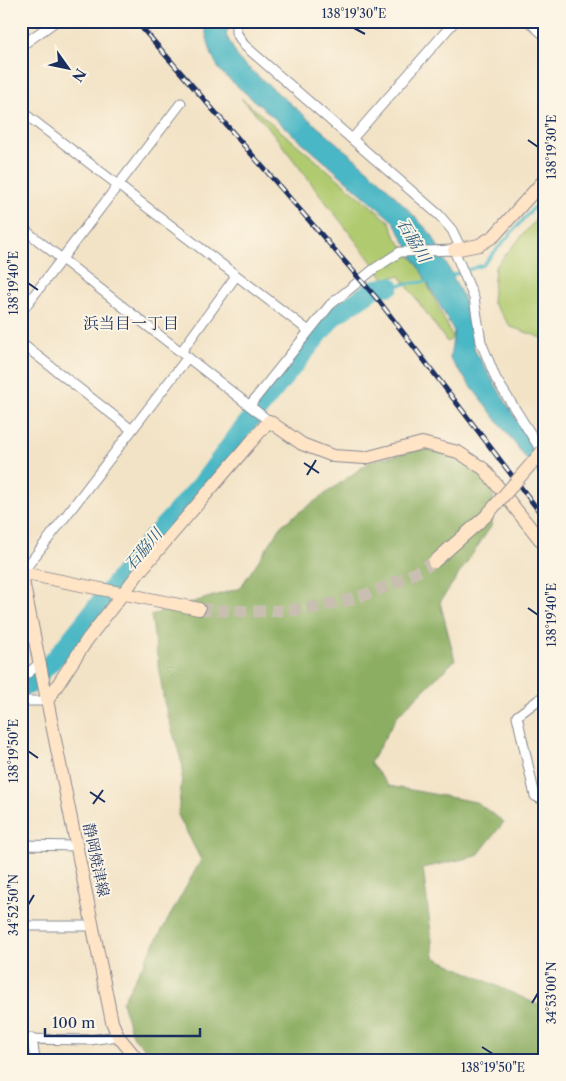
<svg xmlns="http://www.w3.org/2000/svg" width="566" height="1081" font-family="'Libre Caslon Text','Noto Serif JP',serif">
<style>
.green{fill:#b0ca70;stroke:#667c67}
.forest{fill:#8cae62;stroke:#546e60}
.water{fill:#4ab7c5;stroke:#327392}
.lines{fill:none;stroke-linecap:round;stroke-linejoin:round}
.stream{stroke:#4ab7c5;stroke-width:3}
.river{stroke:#4ab7c5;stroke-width:19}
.secondary-tunnel{stroke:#c8bfb1;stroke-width:12;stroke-dasharray:12 6;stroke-linecap:butt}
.street-casing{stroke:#878992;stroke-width:11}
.secondary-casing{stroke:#878992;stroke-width:14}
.street{stroke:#fff;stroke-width:9}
.secondary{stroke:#ffe4c6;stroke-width:12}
.rail-casing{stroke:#1b2f5e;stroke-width:5}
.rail{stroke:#fcf5e5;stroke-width:3;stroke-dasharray:9;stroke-linecap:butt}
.secondary-bridge-casing{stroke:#878992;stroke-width:14;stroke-linecap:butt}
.secondary-bridge{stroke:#ffe4c6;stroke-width:12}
.ticks{fill:none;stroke:#1b2f5e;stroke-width:2}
.labels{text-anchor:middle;stroke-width:4;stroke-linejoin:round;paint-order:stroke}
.street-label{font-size:15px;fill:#1b2f5e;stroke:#fcf5e5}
.water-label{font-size:16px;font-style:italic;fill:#29587d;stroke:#fcf5e5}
.neighbourhood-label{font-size:16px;fill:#1b2f5e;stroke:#fcf5e5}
.neatline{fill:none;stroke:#1b2f5e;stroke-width:2}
.ticks-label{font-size:12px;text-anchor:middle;fill:#1b2f5e}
</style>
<rect width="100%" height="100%" fill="#fcf5e5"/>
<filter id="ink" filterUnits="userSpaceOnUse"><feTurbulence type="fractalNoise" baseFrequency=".02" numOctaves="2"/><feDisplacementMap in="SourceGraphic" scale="10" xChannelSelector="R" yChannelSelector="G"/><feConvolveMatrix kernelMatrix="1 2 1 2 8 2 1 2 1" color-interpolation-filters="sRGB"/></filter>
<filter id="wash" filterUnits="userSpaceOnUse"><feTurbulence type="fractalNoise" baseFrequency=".0096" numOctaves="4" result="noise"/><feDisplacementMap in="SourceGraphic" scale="20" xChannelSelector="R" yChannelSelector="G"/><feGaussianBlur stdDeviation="1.12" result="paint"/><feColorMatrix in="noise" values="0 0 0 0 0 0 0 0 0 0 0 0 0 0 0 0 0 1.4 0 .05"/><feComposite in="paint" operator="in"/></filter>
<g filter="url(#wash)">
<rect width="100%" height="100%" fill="#f3e3c6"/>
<!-- green -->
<path class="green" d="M241 98 390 222 396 238 419 266 453 338 447 342 400 276 384 278 269 128Z
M545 209V339L511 327 492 302 495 267Z"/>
<!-- forest -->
<path class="forest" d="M422 449 451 455 475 465 494 491 492 525 440 602 455 660 398 715 370 763 389 786 476 802 504 822 477 856 423 868 434 957 545 1008V1031L538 1060H155L132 1035 122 1002 201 860 178 815 183 767 164 702 151 615 240 588 283 524 371 461Z"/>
<!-- water -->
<path class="water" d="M203 21H230L226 35 239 60 380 180 432 235 463 297 475 351 531 444 545 463V483L450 359 454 331 394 222 220 71 211 53Z"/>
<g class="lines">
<!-- stream -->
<path class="stream" d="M449 276 483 265 545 195
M390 286 431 281"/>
<!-- river -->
<path class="river" d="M21 687 29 685 58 655 144 547 200 486 240 432 334 316 374 289 390 286"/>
</g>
</g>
<g filter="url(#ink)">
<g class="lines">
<!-- secondary-tunnel -->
<path class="secondary-tunnel" d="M199 609C291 616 354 610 434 562"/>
<!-- street casing -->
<g class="street-casing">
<path id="street" d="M236 21V32L244 45 439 215 452 230 461 249
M528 21 545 36
M21 46 56 21
M21 111 309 331
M352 139 455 21
M21 227 269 421
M21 312 181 103
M21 343 132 430
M181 352 236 276
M250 405 330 305 374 269 400 252 454 250 474 298 481 342 496 379 544 455
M22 573 188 357
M21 674 28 673 39 664
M545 695 517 716 535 796 545 801
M21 701H47
M21 845 77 846
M21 926H93
M32 1038 35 1060
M21 1039 90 1040 118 1036"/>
</g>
<!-- secondary casing -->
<g class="secondary-casing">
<path id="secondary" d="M454 250 479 245 494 236 545 179
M21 571 112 1022 118 1036 138 1060
M22 573 199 609
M47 701 87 640 141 570 269 421 302 444 333 456 365 458 422 443 458 452 484 469 545 546"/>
</g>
<!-- street -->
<use href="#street" class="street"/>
<!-- secondary -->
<use href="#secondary" class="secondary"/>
<!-- rail casing -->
<g class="rail-casing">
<path id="rail" d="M136 21 379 301 545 519"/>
</g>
<!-- rail -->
<use href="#rail" class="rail"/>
<!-- secondary-bridge casing -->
<g class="secondary-bridge-casing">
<path id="secondary-bridge" d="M434 562 486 516 545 448"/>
</g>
<!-- secondary-bridge -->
<use href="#secondary-bridge" class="secondary-bridge"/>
</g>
</g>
<!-- ticks -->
<path class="ticks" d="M354 28 365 34M528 140 538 147M28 283 38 290M304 463 319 473M307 475 316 460M528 608 538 615M28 751 38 758M90 792 105 802M93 804 103 790M28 905 34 895M532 1003 538 993M482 1047 493 1054"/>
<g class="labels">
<!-- street labels -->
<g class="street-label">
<text transform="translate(96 860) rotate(78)" y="5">静岡焼津線</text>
</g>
<!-- water labels -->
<g class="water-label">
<text transform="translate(414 240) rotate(59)" y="6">石脇川</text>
<text transform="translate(143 549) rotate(-50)" y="6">石脇川</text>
</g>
<!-- neighbourhood labels -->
<g class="neighbourhood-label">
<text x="131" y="329">浜当目一丁目</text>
</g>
</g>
<!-- margin -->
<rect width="566" height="1081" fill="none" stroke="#fcf5e5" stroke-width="55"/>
<!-- north arrow -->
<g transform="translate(68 68) rotate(123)" stroke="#fcf5e5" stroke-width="4" paint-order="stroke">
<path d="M0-4L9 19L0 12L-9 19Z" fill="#1b2f5e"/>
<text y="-8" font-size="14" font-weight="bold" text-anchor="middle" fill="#1b2f5e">N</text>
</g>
<!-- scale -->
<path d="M45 1028v8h155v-8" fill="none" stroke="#1b2f5e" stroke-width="2.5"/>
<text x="52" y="1028" font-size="15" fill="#1b2f5e" stroke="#fcf5e5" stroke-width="4" paint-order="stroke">100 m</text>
<rect x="28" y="28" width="510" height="1026" class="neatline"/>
<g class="ticks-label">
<text x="354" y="18">138°19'30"E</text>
<text transform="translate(552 147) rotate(-90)" y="4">138°19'30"E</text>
<text transform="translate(14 283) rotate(-90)" y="4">138°19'40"E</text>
<text transform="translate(552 615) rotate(-90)" y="4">138°19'40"E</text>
<text transform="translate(14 751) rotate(-90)" y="4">138°19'50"E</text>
<text transform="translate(14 905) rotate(-90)" y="4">34°52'50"N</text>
<text transform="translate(552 993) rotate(-90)" y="4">34°53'00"N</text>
<text x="493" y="1072">138°19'50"E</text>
</g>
</svg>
